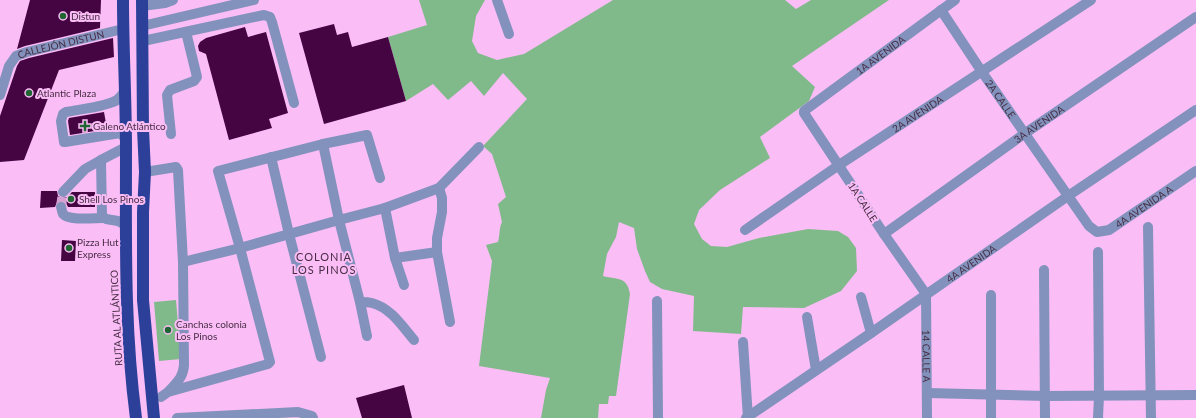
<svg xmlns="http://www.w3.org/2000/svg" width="1196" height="418" font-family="Lato,sans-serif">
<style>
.green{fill:#80ba8a}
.building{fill:#450543}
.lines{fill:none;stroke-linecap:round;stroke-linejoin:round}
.minor-tunnel{stroke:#d7a0d2;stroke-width:10;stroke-dasharray:10 5;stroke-linecap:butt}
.minor{stroke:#8392bd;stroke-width:10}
.highway{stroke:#2c4099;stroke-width:12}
.poi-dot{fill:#1f6633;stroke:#fbbdf6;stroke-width:1.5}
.labels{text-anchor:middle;stroke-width:4;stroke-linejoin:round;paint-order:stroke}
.poi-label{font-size:10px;fill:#462d44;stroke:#fbbdf6;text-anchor:start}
.street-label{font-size:10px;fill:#462d44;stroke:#fbbdf6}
.neighbourhood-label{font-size:11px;letter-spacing:1px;fill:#462d44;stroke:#fbbdf6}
</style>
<rect width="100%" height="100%" fill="#fbbdf6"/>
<!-- green -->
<path class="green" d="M419 0H485L476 16 472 41 478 53 497 60 524 54 613 0H785L796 9 811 0H889L792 66 815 87 809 101 760 137 770 158 720 190 699 210 694 224 702 239 711 246 727 247 759 238 808 229 838 231 848 237 856 248 857 271 841 291 804 308 743 307 741 334 693 331 694 296 662 289 650 282 645 271 637 249 634 228 619 222 616 237 607 254 603 276C618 280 627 276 630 294L616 396H609L608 404H599L598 418H541L546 390 550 378 479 366 492 261 486 245 498 242C500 235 499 228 502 222L498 204 506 197 492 154 483 146 527 99 503 73 484 96 471 81 448 100 433 84 406 101 388 37 427 25Z
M176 300 181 359 159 361 154 302Z"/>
<!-- building -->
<path class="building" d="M30 0H101L100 28 25 46 17 49Z
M334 24 337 35 348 32 352 47 388 37 406 101 324 124 299 33Z
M245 27 248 37 266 32 288 113 269 119 272 128 229 140 206 54 199 51 198 46 200 42 206 38Z
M113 38 114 57 59 70 24 160 0 162V116L17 66 20 61 29 58Z
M104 112 107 129 70 135 68 121 69 118Z
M41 191H57L58 196 62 198 67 197 72 192H95V207H68L66 203 62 201 57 202 55 207 40 208Z
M62 240 76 241 75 261H61Z
M404 385 412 418H362L356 398Z"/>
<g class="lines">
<!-- minor-tunnel -->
<path class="minor-tunnel" d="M61 207 63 192"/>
<!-- minor -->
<g class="minor">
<path d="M497 0 509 34"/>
<path d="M142 6 165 3 173 0"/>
<path id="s1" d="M941 10 982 72 1089 226 1097 232 1109 230 1196 171"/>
<path d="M142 26 254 0"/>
<path d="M143 41 264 15 270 17 272 22 294 103"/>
<path d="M125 90C123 94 121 97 117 100 106 107 80 109 66 112L63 114 61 121 64 142H65L120 133 126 139"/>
<path id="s2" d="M0 95 9 66 16 56 27 52 123 29"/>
<path d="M171 134 167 95 170 90 194 81 197 77 186 32"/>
<path d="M323 144 339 220 360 302 367 336"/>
<path d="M271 157 289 234 321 357"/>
<path d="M145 172 176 167 178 170 183 262 184 365C183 378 177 382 169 391"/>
<path d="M439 188 442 198V212L437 238V252L450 322"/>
<path d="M63 192 85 169 101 160"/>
<path d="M61 207C62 210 62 212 63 214 69 221 94 218 103 218"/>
<path d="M385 208 395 258 404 285"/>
<path d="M125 225 118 221 106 219 102 216 101 160 126 147"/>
<path d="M1148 227 1151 418"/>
<path id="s3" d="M745 230 839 165 1091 0"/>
<path id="s4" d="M884 234 1024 134 1196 17"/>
<path d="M1098 252 1099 396 1098 418"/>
<path d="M395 258 437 252"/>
<path d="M183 262 240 248 339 220 385 208 439 188 479 147"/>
<path d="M1044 270 1045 418"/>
<path id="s5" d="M926 294 884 234 804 113V111L955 0"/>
<path id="s6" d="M926 294 927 418"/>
<path d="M861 297 871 333"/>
<path d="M657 301 658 418"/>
<path d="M360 302C364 302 368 302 372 303 391 308 402 326 414 340"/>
<path d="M807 317 816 370"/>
<path d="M743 342 748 418"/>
<path d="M928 393 1046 396 1196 395"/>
<path d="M161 397 168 392 268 364 270 362 240 248 218 171 323 144 367 135 380 178"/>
<path d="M177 418 298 412 312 416 313 418"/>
<path id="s7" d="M746 418 871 333 1068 196 1196 110"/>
<path d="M991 418V295"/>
</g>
<!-- highway -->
<path class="highway" d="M123 0C123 50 126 99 126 149 126 239 124 328 136 418
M142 0 143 129 145 172 143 212V300L154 418"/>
</g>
<!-- markers -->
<g class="poi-dot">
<circle cx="63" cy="16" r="4"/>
<circle cx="29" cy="93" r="4"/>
<path d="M83 120h4v4h4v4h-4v4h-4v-4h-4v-4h4z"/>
<circle cx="71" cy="199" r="4"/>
<circle cx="69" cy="248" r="4"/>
<circle cx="168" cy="330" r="4"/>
</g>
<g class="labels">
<!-- poi labels -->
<g class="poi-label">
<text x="71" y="20">Distun</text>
<text x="37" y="97">Atlantic Plaza</text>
<text x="93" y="130">Galeno Atlántico</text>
<text x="79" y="203">Shell Los Pinos</text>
<text x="77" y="246">Pizza Hut<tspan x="77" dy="12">Express</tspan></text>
<text x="176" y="328">Canchas colonia<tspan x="176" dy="12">Los Pinos</tspan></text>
</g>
<!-- street labels -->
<g class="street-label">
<text dy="4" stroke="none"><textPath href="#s2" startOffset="89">CALLEJÓN DISTUN</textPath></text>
<text dy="4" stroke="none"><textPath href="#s5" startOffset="315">1A AVENIDA</textPath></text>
<text dy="4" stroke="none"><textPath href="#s1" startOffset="107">2A CALLE</textPath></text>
<text dy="4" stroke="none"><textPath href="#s3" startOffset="208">2A AVENIDA</textPath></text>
<text dy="4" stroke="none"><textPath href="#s4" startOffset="190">3A AVENIDA</textPath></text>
<text transform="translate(863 202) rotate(57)" y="4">1A CALLE</text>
<text dy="4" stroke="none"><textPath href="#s1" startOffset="326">4A AVENIDA A</textPath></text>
<text dy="4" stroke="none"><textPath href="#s7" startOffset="273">4A AVENIDA</textPath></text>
<text transform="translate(116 318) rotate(-93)" y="4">RUTA AL ATLÁNTICO</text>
<text dy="4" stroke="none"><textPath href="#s6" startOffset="62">14 CALLE A</textPath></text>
</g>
<!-- neighbourhood labels -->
<g class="neighbourhood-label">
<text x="324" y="261">COLONIA<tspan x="324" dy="13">LOS PINOS</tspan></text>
</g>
</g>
</svg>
